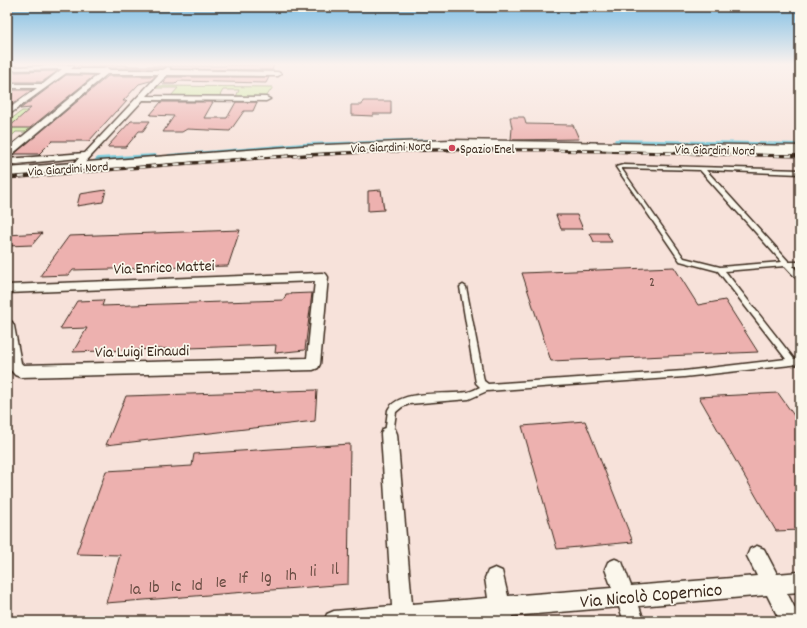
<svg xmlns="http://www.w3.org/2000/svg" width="807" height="628" font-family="Dekko,sans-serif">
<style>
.green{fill:#ceeaa1;stroke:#848a60}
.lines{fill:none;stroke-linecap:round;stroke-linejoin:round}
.canal{fill:#80cede;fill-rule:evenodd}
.building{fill:#edb1af;stroke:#3b2a1e}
.lane-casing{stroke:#3b2a1e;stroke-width:3}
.street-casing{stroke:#3b2a1e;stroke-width:3}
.secondary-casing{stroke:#3b2a1e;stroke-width:3}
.lane{fill:#fbf7ec;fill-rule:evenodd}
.street{fill:#fbf7ec;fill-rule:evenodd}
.secondary{fill:#fbf7ec;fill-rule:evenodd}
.rail-casing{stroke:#3b2a1e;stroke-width:3}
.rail{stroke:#fbf7ec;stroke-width:2;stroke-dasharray:6;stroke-linecap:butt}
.poi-dot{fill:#d1495b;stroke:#fbf7ec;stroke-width:1.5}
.labels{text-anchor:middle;stroke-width:3.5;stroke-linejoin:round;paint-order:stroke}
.far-street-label{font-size:13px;fill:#3b2a1e;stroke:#fbf7ec}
.far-poi-label{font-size:13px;fill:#3b2a1e;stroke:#fbf7ec;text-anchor:start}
.number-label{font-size:14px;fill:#684c42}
.street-label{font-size:16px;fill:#3b2a1e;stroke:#fbf7ec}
.near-number-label{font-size:17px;fill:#684c42}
.near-street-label{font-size:19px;fill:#3b2a1e;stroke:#fbf7ec}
</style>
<rect width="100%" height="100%" fill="#f7e2da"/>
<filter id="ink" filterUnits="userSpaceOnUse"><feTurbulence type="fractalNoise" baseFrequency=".025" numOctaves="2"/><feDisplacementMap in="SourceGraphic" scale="8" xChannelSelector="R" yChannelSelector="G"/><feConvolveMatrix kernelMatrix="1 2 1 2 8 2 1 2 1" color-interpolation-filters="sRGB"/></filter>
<g filter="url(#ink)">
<!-- green -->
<path class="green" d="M158 86 273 87 266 97H236L239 90H223L219 97 171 96 178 88H156Z
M22 111H55L30 132H16L7 140V122Z"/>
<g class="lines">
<!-- canal -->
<path class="canal" d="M436 139 440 141 439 143 302 148 169 158 165 156 169 154 302 143Z
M615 139 800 143V147L618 143 614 141Z
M155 154 159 156 158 158 98 163 94 160 98 157Z"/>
</g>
<!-- building -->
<path class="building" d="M79 65H127L126 66H166L163 68H110L107 67 76 68Z
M226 65H274L272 70 172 69 170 66H225Z
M10 70 13 72 58 71 42 82H7V72Z
M66 75H95L30 128H8L31 108 20 109Z
M108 76H156L150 81 139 84 123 101H127L118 111H116L89 141H52L39 154H14Z
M168 77H269L266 83 178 81 175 84H163L166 81H163Z
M7 90H32L7 108Z
M363 101H391V114H373V116L351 115V105H362Z
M161 102H213L204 118H227L236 102H257L253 111H244L230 131 187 129 182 132H163L174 116 150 115Z
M510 117H524L526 124 573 125 579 139 511 140 512 128Z
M131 121H150L143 131H139L126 147H107Z
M106 190 103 202 77 206 80 194Z
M381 190 384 210 368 211V191Z
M556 215H577L583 229H561Z
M240 230 228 266 73 270 69 275 40 276 69 236Z
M42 233 32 245 7 246V235Z
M590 233H607L612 242H594Z
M674 267 698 305 725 300 758 352 551 361 522 273Z
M312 293 305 350 275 353 276 345 73 352 87 328 60 329 77 301 104 300 102 306 284 300 286 294Z
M317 390 315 421 106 445 126 396Z
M778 393 800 424V530L776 531 699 397Z
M585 421 633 542 557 549 522 426Z
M350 444 348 584 106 603 120 555 76 554 106 471 192 466 194 454Z"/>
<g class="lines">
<!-- lane casing -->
<g class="lane-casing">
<path id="lane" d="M623 165 800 170V174L706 170 789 262H800V266H793L800 274V280H798L785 266 725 271 794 359 800 358V364L684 377 487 391 469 399 409 404 402 407 396 412 393 434 392 437 389 438 386 437 385 434 388 410C398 389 447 395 468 392 472 391 476 389 480 387L476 383 460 287 463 285 466 287 484 381 488 384 684 371 786 359 718 271 680 261 616 167ZM621 168 700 170 782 262 720 267 684 258Z"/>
</g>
<!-- street casing -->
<g class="street-casing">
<path id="street" d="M73 65 74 66 71 69H103L107 68 110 70H163L168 67 170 68V70L278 72 281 74 278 76 167 75 147 96 266 97 270 99 266 101 143 100 79 169 76 170 71 167 79 158 7 165V159L85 153 159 74H107L10 156 7 157V149L99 74 66 73 7 116V110L37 88H7V84H43L62 69 13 70 10 68 11 67Z
M322 273 326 274 328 277 320 364 318 368 313 370 20 377 15 375 7 366V321L12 322 14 326 21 363 23 365 307 358 315 281 7 293V285Z
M389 427 395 429 397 434 412 604 488 598 485 578 488 571 495 568 502 571 508 596 612 588 605 569 608 562 615 559 622 562 631 586 757 576 747 556 750 549 757 546 764 549 777 574 800 572V592L787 593 798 614 800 621H780L767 595 639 606 644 621H624L619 607 512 616V621H492L491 618 457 621H324L327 614 334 611 392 606 381 434 383 429Z"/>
</g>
<!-- secondary casing -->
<g class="secondary-casing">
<path id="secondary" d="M451 140 800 146V154C667 154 534 145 401 149 269 153 138 167 7 176V168L302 146Z"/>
</g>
<!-- lane -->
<use href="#lane" class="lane"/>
<!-- street -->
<use href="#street" class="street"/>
<!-- secondary -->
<use href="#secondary" class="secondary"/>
<!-- rail casing -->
<g class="rail-casing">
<path id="rail" d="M7 178C138 168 269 155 401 151 534 147 667 154 800 156"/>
</g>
<!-- rail -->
<use href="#rail" class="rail"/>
</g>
</g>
<!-- sky -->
<linearGradient id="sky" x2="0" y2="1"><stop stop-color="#7ebee4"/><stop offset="0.42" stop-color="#fbf2ee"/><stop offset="1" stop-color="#fbf2ee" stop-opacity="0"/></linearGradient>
<rect width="807" height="153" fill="url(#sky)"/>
<!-- markers -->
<circle class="poi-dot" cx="452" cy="148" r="4"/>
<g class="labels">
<!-- far-street labels -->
<g class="far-street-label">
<text transform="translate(391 146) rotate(-2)" y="5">Via Giardini Nord</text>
<text transform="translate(715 149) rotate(1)" y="5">Via Giardini Nord</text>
<text transform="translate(68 168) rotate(-4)" y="5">Via Giardini Nord</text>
</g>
<!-- far-poi labels -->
<g class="far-poi-label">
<text x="460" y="153">Spazio Enel</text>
</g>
<!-- number labels -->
<g class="number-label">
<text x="652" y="286">2</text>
</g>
<!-- street labels -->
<g class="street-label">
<text transform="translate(164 266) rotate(-2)" y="6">Via Enrico Mattei</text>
<text transform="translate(142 350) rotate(-1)" y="6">Via Luigi Einaudi</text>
</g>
<!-- near-number labels -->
<g class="near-number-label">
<text x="335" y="574">1l</text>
<text x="313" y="576">1i</text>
<text x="291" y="580">1h</text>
<text x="266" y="582">1g</text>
<text x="243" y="583">1f</text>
<text x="221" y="587">1e</text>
<text x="197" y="590">1d</text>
<text x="176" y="591">1c</text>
<text x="154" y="592">1b</text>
<text x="135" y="594">1a</text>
</g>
<!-- near-street labels -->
<g class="near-street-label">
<text transform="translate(651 594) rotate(-5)" y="7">Via Nicolò Copernico</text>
</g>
</g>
<!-- margin -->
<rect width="807" height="628" fill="none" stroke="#fbf7ec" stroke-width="24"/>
<rect x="12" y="12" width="783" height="604" fill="none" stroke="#3b2a1e" stroke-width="1.5" filter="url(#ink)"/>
</svg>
